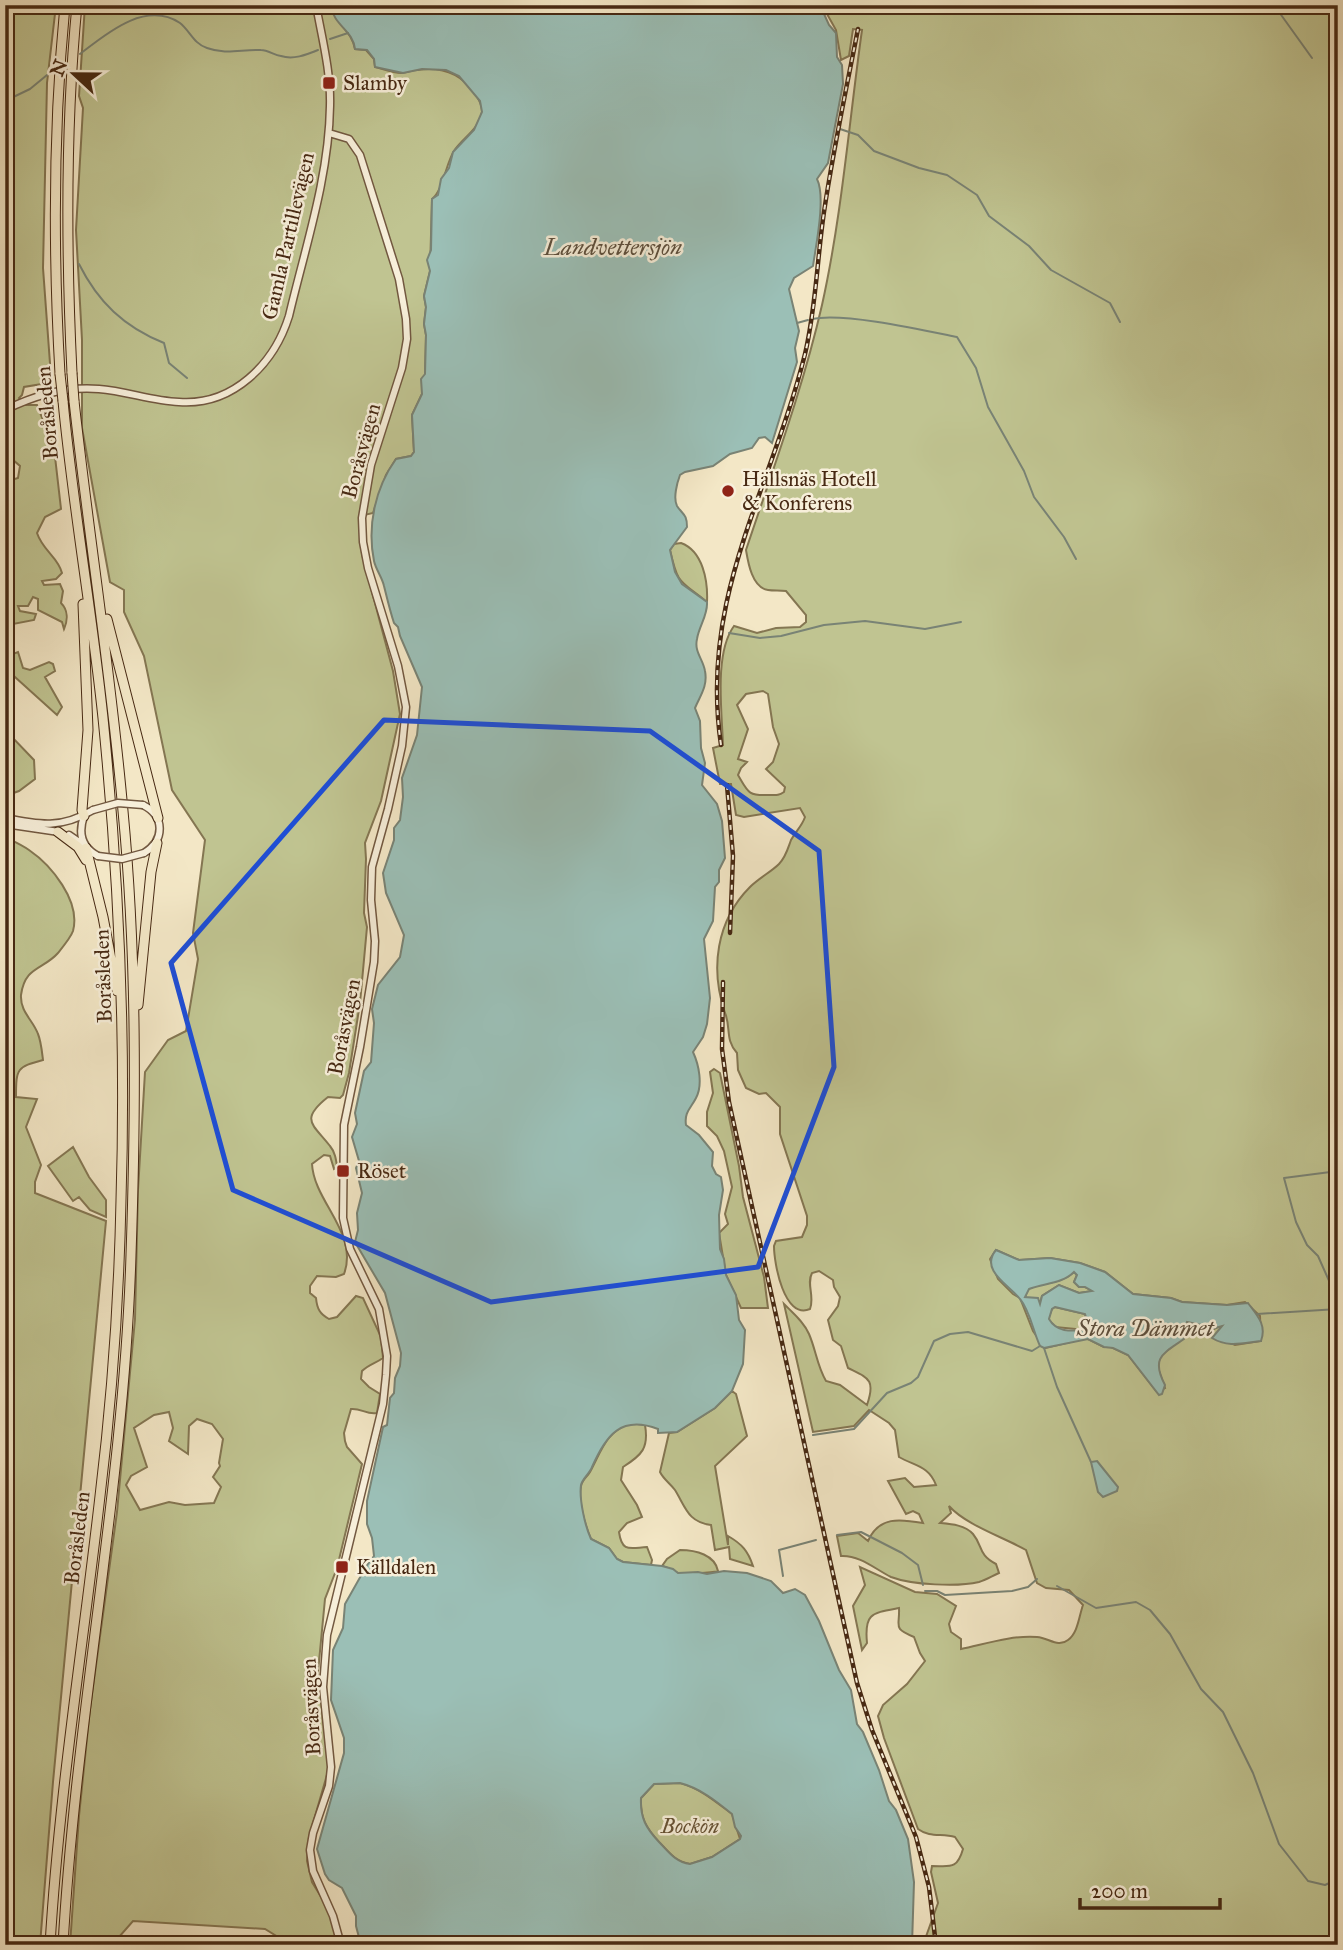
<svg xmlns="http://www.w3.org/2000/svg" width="1343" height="1950" font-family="'IM FELL Great Primer',serif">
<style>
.green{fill:#c0c491;stroke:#847652;stroke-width:2;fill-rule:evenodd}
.water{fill:#9bbfb6;stroke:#798375;stroke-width:2;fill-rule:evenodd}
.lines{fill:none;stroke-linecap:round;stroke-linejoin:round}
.stream{stroke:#798375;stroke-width:2}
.tertiary-casing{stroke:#725840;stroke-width:9}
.motorway-casing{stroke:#472913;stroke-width:11}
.tertiary{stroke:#f7efda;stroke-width:6}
.motorway{stroke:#f3e7c6;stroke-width:9}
.rail-casing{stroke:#472913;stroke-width:4.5}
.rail{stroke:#f7efda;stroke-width:2;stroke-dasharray:5;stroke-linecap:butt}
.tertiary-bridge-casing{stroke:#725840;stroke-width:9;stroke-linecap:butt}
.motorway-bridge-casing{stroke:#472913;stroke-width:11;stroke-linecap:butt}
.tertiary-bridge{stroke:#f7efda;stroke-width:6}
.motorway-bridge{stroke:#f3e7c6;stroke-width:9}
.marked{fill:none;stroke:#1d4ed8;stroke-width:5;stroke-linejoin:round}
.poi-dot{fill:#8f2418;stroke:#f7efda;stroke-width:2.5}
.labels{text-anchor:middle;stroke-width:5;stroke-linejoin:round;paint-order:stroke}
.poi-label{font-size:21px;fill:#472913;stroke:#f7efda;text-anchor:start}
.street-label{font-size:21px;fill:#472913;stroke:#f7efda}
.park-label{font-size:21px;font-style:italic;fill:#655032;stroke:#f7efda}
.water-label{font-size:23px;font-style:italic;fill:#5c4e3c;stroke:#f7efda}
</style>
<rect width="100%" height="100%" fill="#f3e7c6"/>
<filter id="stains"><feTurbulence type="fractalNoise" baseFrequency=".00286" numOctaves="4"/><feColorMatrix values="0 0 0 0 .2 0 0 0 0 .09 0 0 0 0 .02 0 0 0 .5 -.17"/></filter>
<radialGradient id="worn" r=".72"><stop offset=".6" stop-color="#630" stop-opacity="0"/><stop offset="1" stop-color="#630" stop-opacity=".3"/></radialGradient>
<!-- green -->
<path class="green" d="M5 5H56L47 83 43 268 51 377 48 383 24 387 22 395 19 398 25 405H37L54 448 61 509 45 517 37 533C43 551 58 557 62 573L56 579 42 581 44 585 60 584 63 591 61 603C68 610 68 620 64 629L62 622 38 610V599L33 597 28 606H18L20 611 36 614 34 620 8 625 5 623V482L18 478 20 466 5 453 8 434 5 431Z
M85 5H330C335 23 352 31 355 49L366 50 374 59 375 67C383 69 393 73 401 73 407 73 412 70 417 70 441 66 460 73 474 92 478 98 483 105 482 112 479 130 462 138 454 151 446 163 443 191 432 199L430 271 424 296 426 307 424 324 426 335 425 375 422 394 412 415 414 452 411 456 396 459 386 475 373 513 360 516 362 554 393 671 400 714 381 801 365 843 366 859 364 913 367 927 360 1003 349 1073 343 1095 340 1098 328 1097C299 1120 313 1124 330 1146 335 1152 336 1159 337 1167L334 1169 330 1156 324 1155 312 1164C314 1202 359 1233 344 1274L336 1277 317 1276 310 1286V1293L316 1298C317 1309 320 1314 329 1319L337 1317 356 1296 363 1298 381 1337 383 1358C376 1363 368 1365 362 1371L361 1379 369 1387 380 1394 377 1413C367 1415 361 1408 351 1409L344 1433 345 1441 347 1447 362 1464 337 1568 325 1599 318 1672 331 1761 309 1837 307 1861 312 1882 328 1908 340 1945H291L265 1929 133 1921 112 1945H70L79 1816 90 1709 117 1512 135 1319 138 1190 145 1072 168 1040 186 1031 198 959 193 933 205 840 172 790 144 656 124 612V590L110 582 82 428V340L76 230 83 108 79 96ZM169 1412 173 1428 169 1441 188 1454 189 1426 197 1419 212 1424 223 1439 219 1463 220 1466 213 1477 221 1487 214 1503 185 1505 169 1502 140 1510 126 1485 131 1476 147 1467 134 1428 154 1415Z
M822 5H1338V1945H923L938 1903 931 1872 932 1866C950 1866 957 1870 963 1849L955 1837C942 1833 930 1838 918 1829L884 1738 878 1716 883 1705 907 1684 925 1661 920 1653 914 1637C892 1628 900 1627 899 1608 872 1613 864 1613 867 1643L862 1650 853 1606 865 1585 860 1567 915 1592 937 1594 956 1606 949 1624 951 1632 961 1639V1649C985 1644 1012 1635 1037 1637 1049 1638 1058 1648 1068 1640 1078 1633 1079 1616 1083 1605L1069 1590 1046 1588 1037 1583 1026 1550C1003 1537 966 1525 949 1506L951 1513 940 1523C951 1524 965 1525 973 1534 983 1546 978 1555 996 1564L999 1573C992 1576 986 1580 979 1582 958 1587 912 1585 891 1577 875 1569 860 1555 841 1556L837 1536 858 1533 868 1541C879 1516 900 1519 923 1523L919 1514 913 1511 906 1514 888 1481 905 1478 914 1487 936 1485C929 1466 915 1466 899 1457L895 1430 889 1423 869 1410 854 1426 813 1432 784 1304C793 1313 804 1322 809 1334 816 1350 817 1366 826 1381L840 1385 867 1405C876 1379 868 1378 848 1368L841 1346 833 1340 828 1320 838 1306 840 1297 834 1287 833 1280 819 1271 812 1273C806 1284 815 1296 810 1309 784 1320 774 1263 774 1246L776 1241 802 1237 807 1225V1216L780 1134V1107L766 1093 759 1094 746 1088 738 1070 737 1053C725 1040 731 1027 725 1013 710 969 716 921 750 887 759 878 771 872 779 864 786 857 788 848 791 840 796 831 802 826 805 817L800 808 744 817 736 815 731 784H720L713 748 723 745C722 712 714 653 734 626L757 633 776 628 800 627 806 622V615L786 591C780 590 774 591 768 590 752 588 748 562 746 550 773 469 803 388 822 305 842 215 849 122 862 30L853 29 849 56 841 60 836 30ZM763 691 768 694 773 727 779 744 773 762 766 769 785 787 784 792C778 796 776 795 768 795 748 796 748 792 738 775L741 768 747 762 738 759 748 729 737 705 746 694ZM996 1250 1019 1260 1050 1258 1080 1263 1105 1272 1133 1294 1171 1298 1182 1302 1227 1305 1245 1302 1260 1316 1261 1341 1235 1345 1214 1336 1223 1328 1222 1325 1212 1330 1187 1322C1181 1338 1176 1346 1160 1355L1158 1368 1165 1388 1157 1392 1128 1355 1107 1345 1104 1347 1088 1339H1083L1045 1348 1033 1331 1020 1298 1013 1294 998 1279 990 1259Z
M681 543C703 551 708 581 707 602 680 580 678 586 670 550L674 544Z
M18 652 23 668 30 670 49 662 53 664 55 671 45 677 62 707 57 715 5 668V657Z
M5 734 12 737 34 760 35 779 19 791 5 796Z
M5 837C13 841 22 845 29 850 51 865 81 901 73 931 71 937 62 948 58 953 43 970 25 966 21 995 20 1012 33 1020 38 1034 41 1041 42 1052 43 1060 17 1067 16 1068 16 1097L37 1099 26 1127 41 1165 35 1182V1193L106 1221 53 1782 40 1945H5V1063L7 1043 5 1040Z
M714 1069 720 1073 739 1166 743 1197 764 1277 768 1308H741L726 1275 719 1233 728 1224 725 1214 732 1187 724 1151 717 1136 707 1126V1112L713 1093 710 1072Z
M73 1147 89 1177 106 1200V1217L90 1210 79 1197 73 1201 48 1166Z
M1074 1272 1077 1275 1074 1282 1079 1287H1085L1093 1291 1079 1293 1059 1285 1042 1296 1040 1304 1025 1297 1028 1289C1044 1282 1061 1284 1074 1272Z
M1055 1307 1085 1314 1088 1324 1086 1330 1055 1327 1048 1319 1052 1309Z
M732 1391 736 1394 747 1436 715 1466 728 1545V1536C742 1544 748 1551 753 1566L730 1559 729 1547 715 1550 711 1525C688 1522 686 1508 675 1490 670 1483 664 1480 660 1472L669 1433 677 1432 715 1408Z
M630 1423 645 1425C649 1448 642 1455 623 1467L621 1480 637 1505 642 1517 627 1523 619 1532C622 1553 630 1548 647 1547L652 1560 651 1565 623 1562 617 1559 609 1548 591 1539C585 1525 578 1501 581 1486 582 1480 587 1477 590 1472 602 1450 605 1433 630 1423Z
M680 1550C696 1550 715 1555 718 1571 711 1573 685 1574 678 1573 673 1571 668 1567 662 1566L667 1559Z
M680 1783C700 1788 716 1802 732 1814L740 1839 712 1857 690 1864C674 1861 669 1852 659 1842 646 1828 640 1818 641 1798L654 1784Z"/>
<!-- water -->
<path class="water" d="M330 5H820L829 25 836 33 837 57 842 65 843 84 828 163 817 179C826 197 816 245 813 266L794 278 789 289 799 331 795 348 797 362 772 443 765 437 759 438 752 448 730 454 713 466 685 472 680 475C677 483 673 498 677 506 683 515 687 514 687 527L670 550 675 572 682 584 707 602C708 615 699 626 697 639 694 652 703 659 705 671 708 686 700 696 695 708L700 721 701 748 705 763 702 785 717 804 722 821 725 858 719 870V882L715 887 713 921 704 939 710 998 707 1024 703 1037 693 1052C699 1065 703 1085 696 1098 691 1108 684 1112 686 1125L699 1135 713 1152 712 1166 716 1174 721 1177 723 1190 719 1215 720 1249 724 1259 726 1275 736 1295 739 1320 745 1330 743 1364 732 1391 715 1408 677 1432 658 1433V1429C621 1415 606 1435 592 1467 590 1473 582 1479 581 1485 579 1499 585 1526 591 1539L609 1548 617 1559 623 1562 662 1566 673 1569 678 1573 698 1572 707 1574 724 1571 747 1573 771 1581 783 1593 795 1589 805 1595 819 1621 839 1670 851 1690 857 1724 863 1732 879 1770 889 1801 896 1810 908 1839 914 1882 912 1945H655L642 1942 633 1945H361L356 1926V1916L342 1888 329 1880 325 1874 317 1849 344 1753V1738L331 1700 333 1650 343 1628 345 1604 367 1565 374 1556 372 1538 367 1524V1501L383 1427 387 1425 390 1398 394 1393 395 1378 400 1366 401 1353 385 1293 355 1242 358 1230 357 1213 362 1193 356 1168 359 1161 352 1137 357 1124 355 1113 364 1071 371 1062 374 1023 372 1009 378 985 400 957 404 935 386 893 383 873 394 840V828L400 820 403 797 402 778 417 735 422 687 400 636 398 627 394 623C390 611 387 598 384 586 382 577 376 570 374 561 367 526 375 488 396 459L411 456 414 452 412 415 422 394 421 379 425 374 426 335 424 324 426 307 424 296 430 271 427 260 431 250 432 199 438 195 441 179 449 168 453 152 474 130 482 112 480 101 459 76 446 70 422 69 403 73 375 67 374 59 367 50 355 49C353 30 335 27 330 5ZM680 1783C700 1788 716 1801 732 1814L735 1827 741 1836 740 1839 712 1857 690 1864C675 1862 669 1852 659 1842 646 1828 640 1818 641 1798L654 1784Z
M996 1250 1019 1260 1050 1258 1080 1263 1105 1272 1133 1294 1171 1298 1182 1302 1227 1305 1248 1303C1257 1315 1267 1325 1261 1341 1243 1343 1228 1348 1212 1338L1222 1326 1208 1330 1201 1325 1187 1322 1183 1334 1184 1339C1162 1354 1151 1358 1165 1385L1162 1394 1159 1395 1128 1355 1113 1348 1104 1347 1088 1339 1044 1348 1040 1346C1033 1331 1030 1311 1020 1299 1010 1286 979 1270 996 1250ZM1074 1272 1077 1275 1074 1282 1079 1287H1085L1092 1291 1079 1293 1059 1285 1042 1296 1040 1304 1038 1298 1025 1297 1029 1289C1044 1283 1062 1284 1074 1272ZM1055 1307 1085 1314 1088 1324 1087 1330C1072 1331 1057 1333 1049 1319L1052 1309Z
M1097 1461 1118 1487 1117 1491 1103 1497 1098 1492 1091 1462Z"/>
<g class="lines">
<!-- stream -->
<path class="stream" d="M1274 5 1312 58
M330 39 348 33
M80 54C106 34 145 0 180 23 190 31 194 44 207 48 226 55 242 49 261 50 268 50 274 55 281 56 293 60 306 55 318 50
M5 101 30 89 47 75
M840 129 858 135 874 151 919 168 947 175 977 195 989 216 1029 246 1051 270 1110 303 1120 322
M79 264C98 302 124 327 164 343L169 363 187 378
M812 319C843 312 923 330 957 337L976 368 988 407 1024 471 1034 497 1064 537 1076 559
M797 323 808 320
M729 633 760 638 781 636 824 625 865 621 925 629 961 622
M1338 1171 1284 1178 1296 1222 1307 1245 1318 1256 1338 1301
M1257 1314 1338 1309
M1044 1348 1057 1387 1091 1462
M813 1435 854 1429 887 1393 911 1383 918 1377 934 1341 950 1334 968 1332 1032 1351 1040 1346
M837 1535 861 1532 902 1553 918 1565 923 1585
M783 1576 779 1550 816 1540
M1057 1586 1096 1608 1136 1602 1150 1610 1170 1634 1201 1689 1223 1712 1253 1773 1279 1844 1308 1881 1325 1885 1338 1879
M925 1591H937L945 1595 1012 1591 1028 1587 1037 1579"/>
<!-- tertiary casing -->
<g class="tertiary-casing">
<path id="tertiary" d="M329 133 349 139 360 155 399 279 406 319 407 339 402 368 371 465 362 518 363 542 368 568 398 666 406 707 402 746 388 809 372 867 371 900 375 941 374 962 360 1047 344 1125 343 1218 350 1249 379 1309 387 1356 386 1375 383 1404 327 1635 323 1687 331 1767 329 1786 313 1833 310 1850 313 1871 333 1916 341 1945
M5 410C35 395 65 386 99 389 126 391 152 401 179 402 233 406 274 364 289 316 305 248 329 177 330 106 331 72 322 38 316 5
M143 805C165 816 165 840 144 853
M84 816C78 833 81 847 98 856
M5 818C40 825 61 829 93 810
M5 824 59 832
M69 835 85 846"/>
</g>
<!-- motorway casing -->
<g class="motorway-casing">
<path id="motorway" d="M72 373C66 250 65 128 77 5
M60 374C53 251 53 129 65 5
M83 604 88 730 82 810 84 816
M107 619 158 818
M58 832 78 847 86 860
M86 848 103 917 117 991
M138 1005 151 872 157 843
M50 1945C59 1794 83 1646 100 1496 112 1398 119 1299 121 1200 126 1039 119 878 103 718 92 612 73 507 63 401
M63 1945C76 1714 124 1486 131 1255 136 1107 137 958 123 811 111 673 89 538 74 401"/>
</g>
<!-- tertiary -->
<use href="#tertiary" class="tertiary"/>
<!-- motorway -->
<use href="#motorway" class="motorway"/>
<!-- rail casing -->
<g class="rail-casing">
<path id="rail" d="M721 745C699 596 771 491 805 354 816 308 817 259 824 212 833 151 846 90 858 29
M727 785 733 856 730 933
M723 982 722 1049 729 1102 857 1683 872 1730 916 1837 929 1887 936 1945"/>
</g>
<!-- rail -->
<use href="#rail" class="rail"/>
<!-- tertiary-bridge casing -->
<g class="tertiary-bridge-casing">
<path id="tertiary-bridge" d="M93 810 118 803 143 805
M98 856 122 859 144 853"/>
</g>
<!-- motorway-bridge casing -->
<g class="motorway-bridge-casing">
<path id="motorway-bridge" d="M72 373 74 401
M60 374 63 401"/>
</g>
<!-- tertiary-bridge -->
<use href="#tertiary-bridge" class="tertiary-bridge"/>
<!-- motorway-bridge -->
<use href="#motorway-bridge" class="motorway-bridge"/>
</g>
<!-- marked area -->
<path class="marked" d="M384 720 650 731 819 851 834 1067 758 1267 491 1302 233 1190 171 963Z"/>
<!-- markers -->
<g class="poi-dot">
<rect x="322" y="76" width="14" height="14" rx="3.5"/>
<circle cx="728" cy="491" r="7"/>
<rect x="336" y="1164" width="14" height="14" rx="3.5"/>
<rect x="335" y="1560" width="14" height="14" rx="3.5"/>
</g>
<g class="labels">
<!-- poi labels -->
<g class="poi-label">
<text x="343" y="90">Slamby</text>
<text x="742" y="486">Hällsnäs Hotell<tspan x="742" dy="24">&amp; Konferens</tspan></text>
<text x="357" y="1178">Röset</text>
<text x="356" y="1574">Källdalen</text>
</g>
<!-- street labels -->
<g class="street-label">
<text transform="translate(288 236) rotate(-77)" y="7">Gamla Partillevägen</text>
<text transform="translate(47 413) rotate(-95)" y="7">Boråsleden</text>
<text transform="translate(361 451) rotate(-75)" y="7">Boråsvägen</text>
<text transform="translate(103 976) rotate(-92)" y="7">Boråsleden</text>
<text transform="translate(344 1027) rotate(-79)" y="7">Boråsvägen</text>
<text transform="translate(77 1538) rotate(-83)" y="7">Boråsleden</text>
<text transform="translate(311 1707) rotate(-93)" y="7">Boråsvägen</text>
</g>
<!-- park labels -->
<g class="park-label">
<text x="690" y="1833">Bockön</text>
</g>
<!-- water labels -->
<g class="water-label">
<text x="613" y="255">Landvettersjön</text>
<text x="1145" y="1336">Stora Dämmet</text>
</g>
</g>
<!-- margin -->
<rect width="1343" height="1950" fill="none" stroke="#f3e7c6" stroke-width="28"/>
<rect x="7" y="7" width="1329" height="1936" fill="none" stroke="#472913" stroke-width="3.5"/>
<rect x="14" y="14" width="1315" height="1922" fill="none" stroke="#472913" stroke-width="2"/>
<!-- north arrow -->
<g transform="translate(74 74) rotate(292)" stroke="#f7efda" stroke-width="5" paint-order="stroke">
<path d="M0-5L12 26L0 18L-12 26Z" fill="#472913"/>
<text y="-10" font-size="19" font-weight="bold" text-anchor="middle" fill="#472913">N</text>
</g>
<!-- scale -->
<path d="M1080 1898v10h140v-10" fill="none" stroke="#472913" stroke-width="3.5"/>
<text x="1091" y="1898" font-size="21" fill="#472913" stroke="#f7efda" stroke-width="5" paint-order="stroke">200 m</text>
<rect width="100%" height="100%" filter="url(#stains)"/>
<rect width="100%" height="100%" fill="url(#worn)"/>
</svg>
